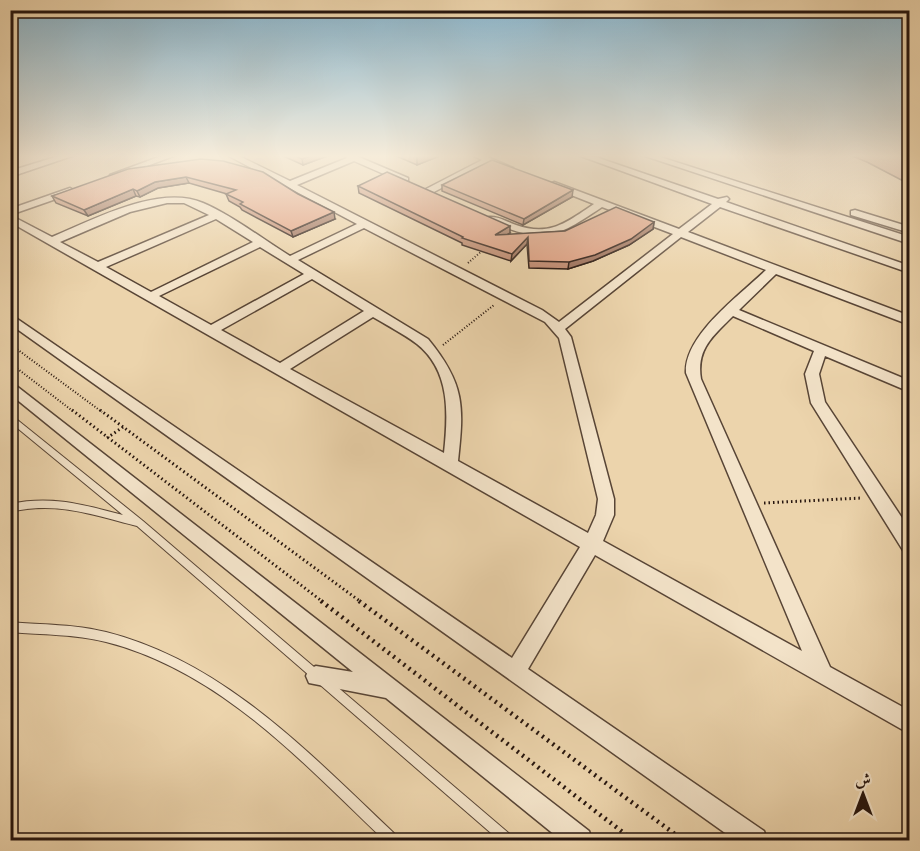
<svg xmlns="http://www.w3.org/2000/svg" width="920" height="851" font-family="'Gentium Book Plus',Amiri,serif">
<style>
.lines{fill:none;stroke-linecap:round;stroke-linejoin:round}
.lane-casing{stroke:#584536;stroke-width:2}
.street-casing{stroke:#584536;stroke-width:3}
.path-far2{stroke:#26150e;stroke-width:2;stroke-dasharray:1 2;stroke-linecap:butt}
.path-far1{stroke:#26150e;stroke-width:3;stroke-dasharray:1.5 3;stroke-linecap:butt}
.path{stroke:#26150e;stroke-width:4.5;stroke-dasharray:2 4.5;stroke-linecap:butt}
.lane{fill:#f3e3c9;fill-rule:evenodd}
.street{fill:#f3e3c9;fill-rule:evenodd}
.wall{fill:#c28c73;stroke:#26150e;stroke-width:1.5}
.shaded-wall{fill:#9e725e;stroke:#26150e;stroke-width:1.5}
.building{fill:#e2a386;stroke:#26150e;stroke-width:1.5}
</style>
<rect width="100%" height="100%" fill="#ecd4ac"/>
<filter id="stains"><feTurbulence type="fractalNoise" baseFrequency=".00333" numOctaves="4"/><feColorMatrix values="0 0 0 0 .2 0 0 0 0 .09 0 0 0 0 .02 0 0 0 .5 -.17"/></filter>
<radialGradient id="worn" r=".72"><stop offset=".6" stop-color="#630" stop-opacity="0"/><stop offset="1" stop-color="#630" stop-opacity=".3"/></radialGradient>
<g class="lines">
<!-- lane casing -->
<g class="lane-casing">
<path id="lane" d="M10 414 143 521 512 836 514 840H499L137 526C93 515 57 501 10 512V504C52 495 84 505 123 515L10 422Z
M10 622C42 625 75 624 106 632 225 662 311 755 397 836L399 840H384C302 762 220 671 106 642 75 634 42 635 10 632Z"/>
</g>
<!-- street casing -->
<g class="street-casing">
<path id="street" d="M62 155H75L10 177V171Z
M164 155H176L118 177 110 175Z
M227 155H237L290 181 347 158 343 155H354L408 178V182H402L354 161 297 185 542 310 559 322 673 234 602 207C555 239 543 244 489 221V217C499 216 507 222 516 225 550 237 567 222 594 204L551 187 549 185 554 182 679 229 712 204 578 155H590L718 199 727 197 729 199 726 202 910 266V273L720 207 688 232 910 316V325L776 274 739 310 910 381V392L825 356 819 374 825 402 910 530V554L904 552 811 403 805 374 814 351 733 316C713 336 696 349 701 379L830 667 910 711V734L595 555 528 669 764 831 767 840H735L10 324V314L512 658 580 547 10 222V215L52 237C93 220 159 184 203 203 230 214 264 240 290 256L357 224ZM167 203H184L209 215 98 262 60 242 130 212ZM216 219 253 242 151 292 106 267ZM364 228 545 322 559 338 598 499 596 515 588 533 458 461C464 406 465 384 428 339L298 260ZM681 237 766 270C740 295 684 335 686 373L802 651 603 541 614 515V499L571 337 565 329ZM260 247 304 274 211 325 159 296ZM312 279 364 311 280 363 221 330ZM373 317C388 326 404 334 417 344 451 371 448 415 444 453L290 369Z
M472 155H483L513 168 509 171 489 163 432 193H426V189L482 160Z
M642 155H654L910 237V244Z
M70 188 75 191 73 193 10 215V209Z
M855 210 910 227V233L851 215V211Z
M10 381 589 831 592 840H561L386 698 309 683 306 676 309 669 316 666 353 672 10 394Z"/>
</g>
<!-- path-far2 -->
<path class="path-far2" d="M468 263 483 250
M10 344 102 412
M443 345 494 305
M10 363 74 412"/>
<!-- path-far1 -->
<path class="path-far1" d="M72 410 323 602
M100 410 361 602
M107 438 123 427
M764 503 862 498"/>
<!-- path -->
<path class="path" d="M321 601 633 840
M359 601 683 840"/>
<!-- lane -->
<use href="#lane" class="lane"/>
<!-- street -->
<use href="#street" class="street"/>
</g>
<!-- wall -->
<path class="wall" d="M281 155H330L303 165Z
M394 155H442L417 165Z
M850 155H909V184L867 162Z
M201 159 335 219 293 237 242 210 240 207 229 201 226 194H227L189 183 158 188 140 197 136 196 88 216 56 203 52 196Z
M442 185 572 197 523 225 442 191Z
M358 186 510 233 507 235 565 231 654 222 653 229 629 245 593 261 568 269 529 268 527 244 511 261 462 245V243L359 193Z"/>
<!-- shaded-wall -->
<path class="shaded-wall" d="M313 155H330L303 165 302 159Z
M419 155H442L417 165V156Z
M186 177 189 183 158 188 140 197 137 191 155 182Z
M133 189 136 196 88 216 84 210Z
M573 190 572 197 523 225 524 219Z
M334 212 335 219 293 237 291 231Z
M654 222 653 229 629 245 593 261 568 269 569 262Z
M510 226V233L495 242V235Z
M528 237 527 244 511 261 512 254Z"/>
<!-- building -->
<path class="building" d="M293 155H313L302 159Z
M898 155H909V160Z
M201 159 223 161 263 172 298 194 334 212 291 231 240 204 243 202 226 194 236 190 186 177 155 182 137 191 133 189 84 210 52 196 128 169Z
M492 160 573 190 524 219 442 185Z
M387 172 510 226 495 235 565 231 616 207 654 222 631 239 595 255 569 262 529 261 528 237 512 254 462 238 463 237 358 186Z"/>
<!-- sky -->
<linearGradient id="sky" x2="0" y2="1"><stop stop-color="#88b6cf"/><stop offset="0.57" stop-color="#f6ecda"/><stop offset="1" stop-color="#f6ecda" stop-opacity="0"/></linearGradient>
<rect width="920" height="274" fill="url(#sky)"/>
<!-- margin -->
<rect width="920" height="851" fill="none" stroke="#ecd4ac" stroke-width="36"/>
<rect x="12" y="12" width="896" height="827" fill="none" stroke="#26150e" stroke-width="3"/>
<rect x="18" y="18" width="884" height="815" fill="none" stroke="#26150e" stroke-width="1.5"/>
<!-- north arrow -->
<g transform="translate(863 794)" stroke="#f3e3c9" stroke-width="4.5" paint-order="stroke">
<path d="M0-4.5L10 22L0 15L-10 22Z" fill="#26150e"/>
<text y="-9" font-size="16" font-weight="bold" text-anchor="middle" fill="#26150e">ش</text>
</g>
<rect width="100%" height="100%" filter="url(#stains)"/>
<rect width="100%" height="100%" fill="url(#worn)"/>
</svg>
